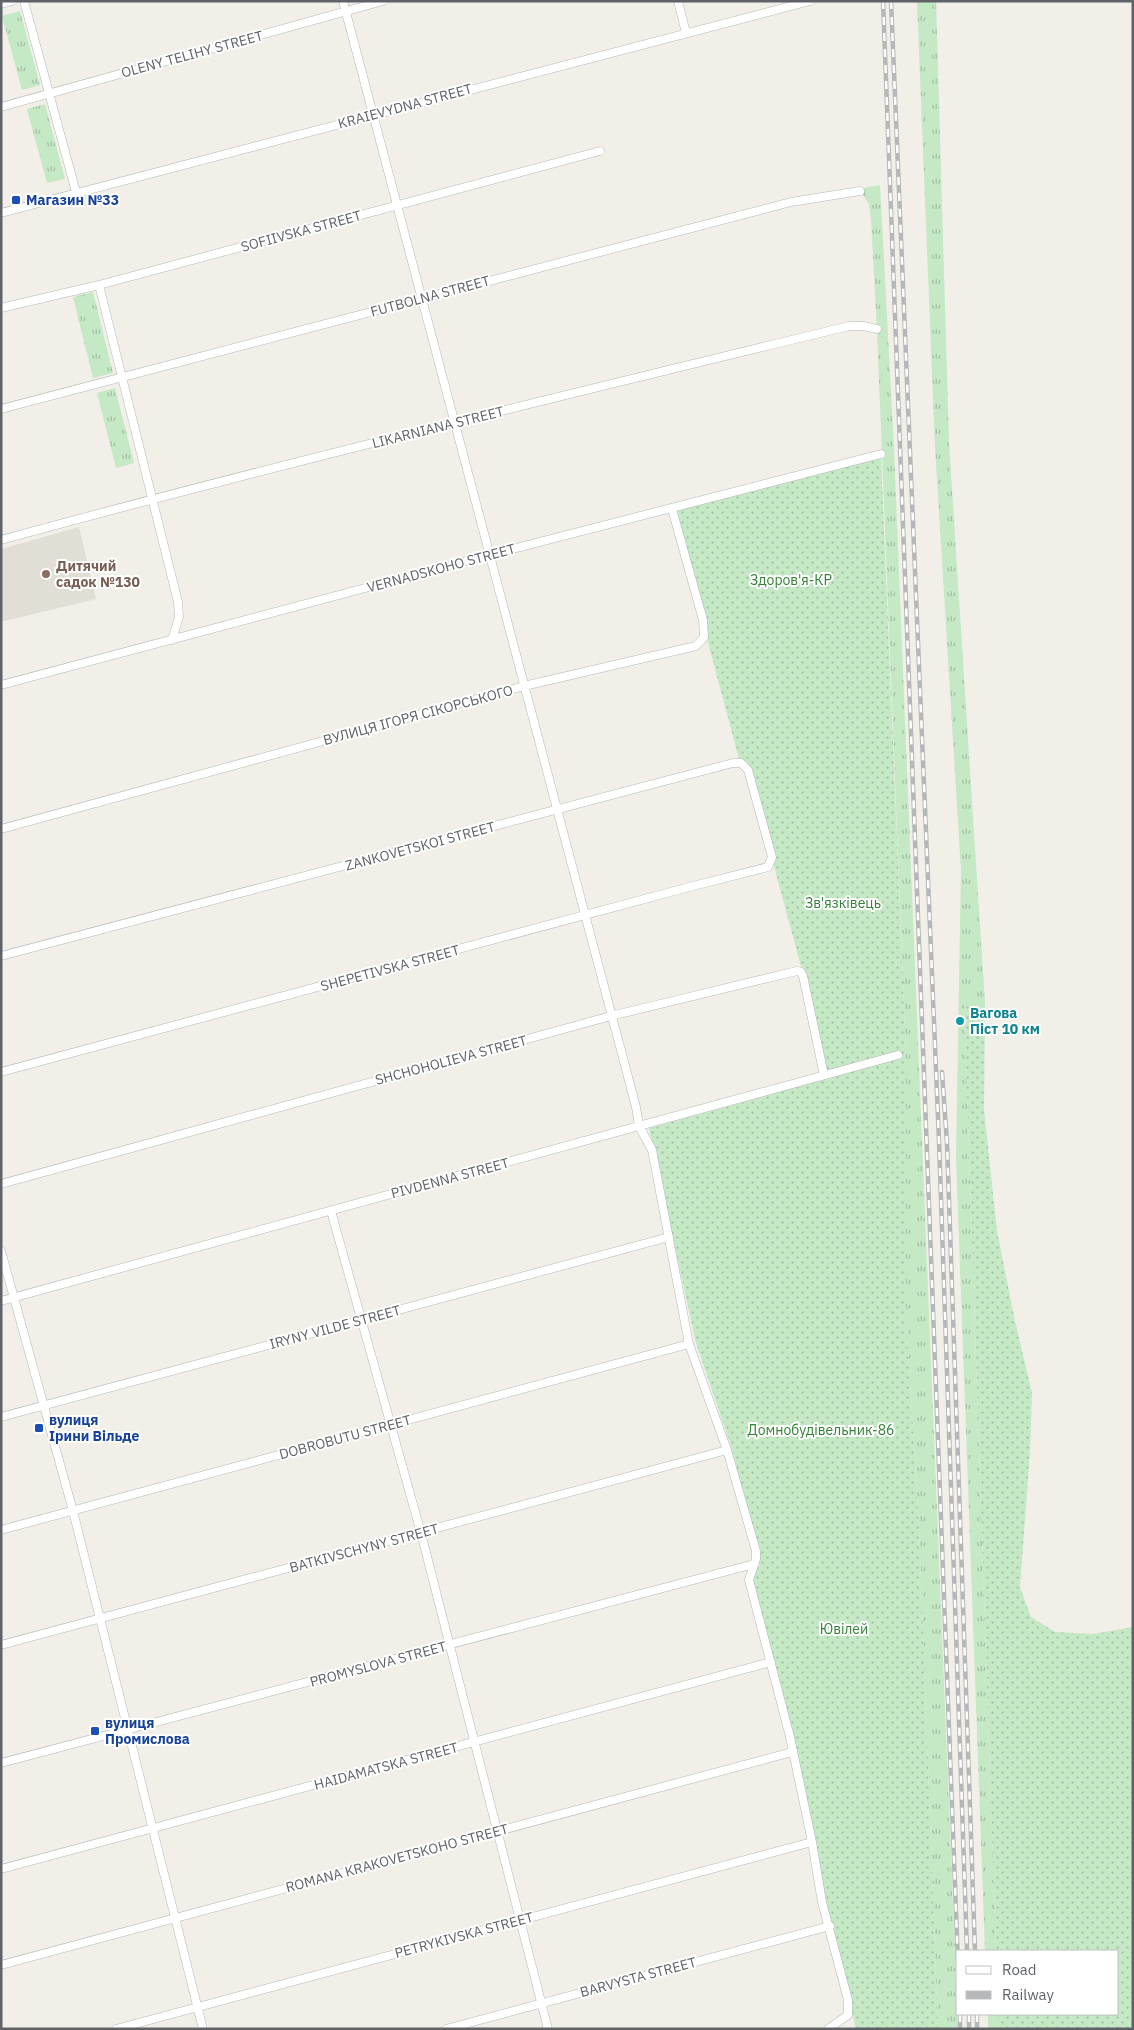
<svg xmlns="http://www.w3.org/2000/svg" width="1134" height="2030" font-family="'IBM Plex Sans',sans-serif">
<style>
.education{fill:#e1ded6}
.grass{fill:url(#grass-tufts)}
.garden{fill:url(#garden-dots)}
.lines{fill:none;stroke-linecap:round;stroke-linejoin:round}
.minor-casing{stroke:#b5b8bc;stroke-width:9}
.minor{stroke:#fff;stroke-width:8}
.rail-casing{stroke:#b6b7b8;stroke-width:4.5}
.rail{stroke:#fff;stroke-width:2.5;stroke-dasharray:8;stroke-linecap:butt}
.transit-dot{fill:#1a4fb4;stroke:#fff;stroke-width:2}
.education-dot{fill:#8d6e63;stroke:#fff;stroke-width:2}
.culture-dot{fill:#0f9aa8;stroke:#fff;stroke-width:2}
.labels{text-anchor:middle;stroke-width:4;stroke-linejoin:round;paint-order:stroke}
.street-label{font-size:14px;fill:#5f6368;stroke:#fff}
.transit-label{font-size:14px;font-weight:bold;fill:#164399;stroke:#fff;text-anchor:start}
.education-label{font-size:14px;font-weight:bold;fill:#785e54;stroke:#fff;text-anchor:start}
.park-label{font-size:14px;fill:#348238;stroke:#fff}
.culture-label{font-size:14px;font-weight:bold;fill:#0d838f;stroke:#fff;text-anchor:start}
</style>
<defs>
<pattern id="grass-tufts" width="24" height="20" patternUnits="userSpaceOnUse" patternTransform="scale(1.25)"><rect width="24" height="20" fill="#c5e8c5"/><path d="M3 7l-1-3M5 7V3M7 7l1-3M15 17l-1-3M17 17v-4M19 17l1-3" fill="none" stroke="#a3c0a4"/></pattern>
<pattern id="garden-dots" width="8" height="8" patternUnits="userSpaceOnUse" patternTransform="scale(1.25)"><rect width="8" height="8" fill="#c5e8c5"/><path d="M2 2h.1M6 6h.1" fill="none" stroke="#a3c0a4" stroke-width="1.8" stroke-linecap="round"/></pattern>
</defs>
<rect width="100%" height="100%" fill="#f1efe8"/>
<!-- education -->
<path class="education" d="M79 527 96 599 1 622V549Z"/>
<!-- grass -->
<path class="grass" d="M917 1H936L949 443 985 1004 964 1005 996 1951H985L956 1157 961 870 935 447Z
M20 11 40 85 22 90 2 16Z
M45 104 65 179 47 183 27 109Z
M880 185 894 449 958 2029H938L919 1526 906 1319V1054L877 330 871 220 869 204 859 189Z
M93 292 113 373 93 378 73 297Z
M115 388 134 463 116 468 97 393Z
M988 2014H998V2029H988Z"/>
<!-- garden -->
<path class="garden" d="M881 457 906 1054V1319L919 1526 938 2029H856L824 1903 813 1839 749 1579 752 1571 760 1566 732 1449 696 1343 649 1128 773 1094 825 1074 803 974 748 769 739 759 673 511Z
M964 1004H985L984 1110 997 1231 1015 1321 1032 1393 1030 1451 1020 1587 1031 1617 1055 1632 1094 1634 1133 1627V2029H998V2014H1118V1951H996Z"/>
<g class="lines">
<!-- minor casing -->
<g class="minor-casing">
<path id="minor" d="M24 1 76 192
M343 1 636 1107 639 1126 652 1150 689 1344 727 1450 756 1551V1559L749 1580 790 1737 812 1842 822 1902 848 2000V2015L828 2029
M678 1 686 33
M1 4 12 1
M1 107 383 1
M1 213 810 1
M99 285 178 602 179 617 172 640
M1 308 99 285 600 151
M1 409 791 202 860 191
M1 540C282 463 566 395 849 326H863L877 329
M1 685 489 555 881 454
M1 829 524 686 696 646 704 637 703 620 672 509
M1 956 733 763H741L748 770 772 857 768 867 693 886 1 1072
M1 1184 611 1016 797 971 801 972 803 976 824 1075
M331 1211 421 1533 548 2029
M1 1251 73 1511 203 2029
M1 1301 898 1055
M1 1417 669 1237
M1 1530 689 1344
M1 1645 727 1450
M1 1763 754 1564
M1 1869 771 1662
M1 1965 792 1752
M116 2029 812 1842
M446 2029 830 1926"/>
</g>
<!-- minor -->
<use href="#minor" class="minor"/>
<!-- rail casing -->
<g class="rail-casing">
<path id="rail" d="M883 1 958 1964
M891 1 939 1141 967 1951
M942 1072 947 1143 975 1951
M960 2014V2029
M969 2014V2029
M977 2014V2029"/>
</g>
<!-- rail -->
<use href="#rail" class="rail"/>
</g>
<!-- markers -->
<g class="transit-dot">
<rect x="11" y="195" width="10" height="10" rx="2.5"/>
<rect x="34" y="1423" width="10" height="10" rx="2.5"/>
<rect x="90" y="1726" width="10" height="10" rx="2.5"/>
</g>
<circle class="education-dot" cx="46" cy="574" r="5"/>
<circle class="culture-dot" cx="960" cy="1021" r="5"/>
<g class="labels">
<!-- street labels -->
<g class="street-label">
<text transform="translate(192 54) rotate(-15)" y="5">OLENY TELIHY STREET</text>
<text transform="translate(405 106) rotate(-15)" y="5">KRAIEVYDNA STREET</text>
<text transform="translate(301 231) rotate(-15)" y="5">SOFIIVSKA STREET</text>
<text transform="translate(430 296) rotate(-15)" y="5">FUTBOLNA STREET</text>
<text transform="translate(438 427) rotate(-14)" y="5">LIKARNIANA STREET</text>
<text transform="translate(441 568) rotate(-15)" y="5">VERNADSKOHO STREET</text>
<text transform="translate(418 715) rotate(-15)" y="5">ВУЛИЦЯ ІГОРЯ СІКОРСЬКОГО</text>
<text transform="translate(420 846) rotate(-15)" y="5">ZANKOVETSKOI STREET</text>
<text transform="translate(390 968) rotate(-15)" y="5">SHEPETIVSKA STREET</text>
<text transform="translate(451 1060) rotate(-15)" y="5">SHCHOHOLIEVA STREET</text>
<text transform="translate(450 1178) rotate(-15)" y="5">PIVDENNA STREET</text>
<text transform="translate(335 1327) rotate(-15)" y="5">IRYNY VILDE STREET</text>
<text transform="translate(345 1437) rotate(-15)" y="5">DOBROBUTU STREET</text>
<text transform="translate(364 1548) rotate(-15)" y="5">BATKIVSCHYNY STREET</text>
<text transform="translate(378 1664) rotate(-15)" y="5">PROMYSLOVA STREET</text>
<text transform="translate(386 1766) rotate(-15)" y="5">HAIDAMATSKA STREET</text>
<text transform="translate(397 1858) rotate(-15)" y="5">ROMANA KRAKOVETSKOHO STREET</text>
<text transform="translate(464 1935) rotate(-15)" y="5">PETRYKIVSKA STREET</text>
<text transform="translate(638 1977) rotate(-15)" y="5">BARVYSTA STREET</text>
</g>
<!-- transit labels -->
<g class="transit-label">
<text x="26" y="205">Магазин №33</text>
<text x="49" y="1425">вулиця<tspan x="49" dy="16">Ірини Вільде</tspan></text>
<text x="105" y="1728">вулиця<tspan x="105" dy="16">Промислова</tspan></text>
</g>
<!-- education labels -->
<g class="education-label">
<text x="56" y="571">Дитячий<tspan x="56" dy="16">садок №130</tspan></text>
</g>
<!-- park labels -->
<g class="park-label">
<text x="791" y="585">Здоров'я-КР</text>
<text x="843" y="908">Зв'язківець</text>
<text x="821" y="1435">Домнобудівельник-86</text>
<text x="844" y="1634">Ювілей</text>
</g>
<!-- culture labels -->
<g class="culture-label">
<text x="970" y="1018">Вагова<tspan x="970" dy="16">Піст 10 км</tspan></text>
</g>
</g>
<!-- border -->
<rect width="1134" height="2030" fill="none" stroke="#5f6368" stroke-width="5"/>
<!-- legend -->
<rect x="956" y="1950" width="162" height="65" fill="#ffffff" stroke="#bfc1c3"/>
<rect x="966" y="1966" width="25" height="8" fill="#ffffff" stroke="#bfc1c3"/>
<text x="1002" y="1975" font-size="15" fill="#5f6368">Road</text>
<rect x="966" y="1991" width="25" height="8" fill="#b6b7b8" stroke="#bfc1c3"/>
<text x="1002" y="2000" font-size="15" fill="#5f6368">Railway</text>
</svg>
